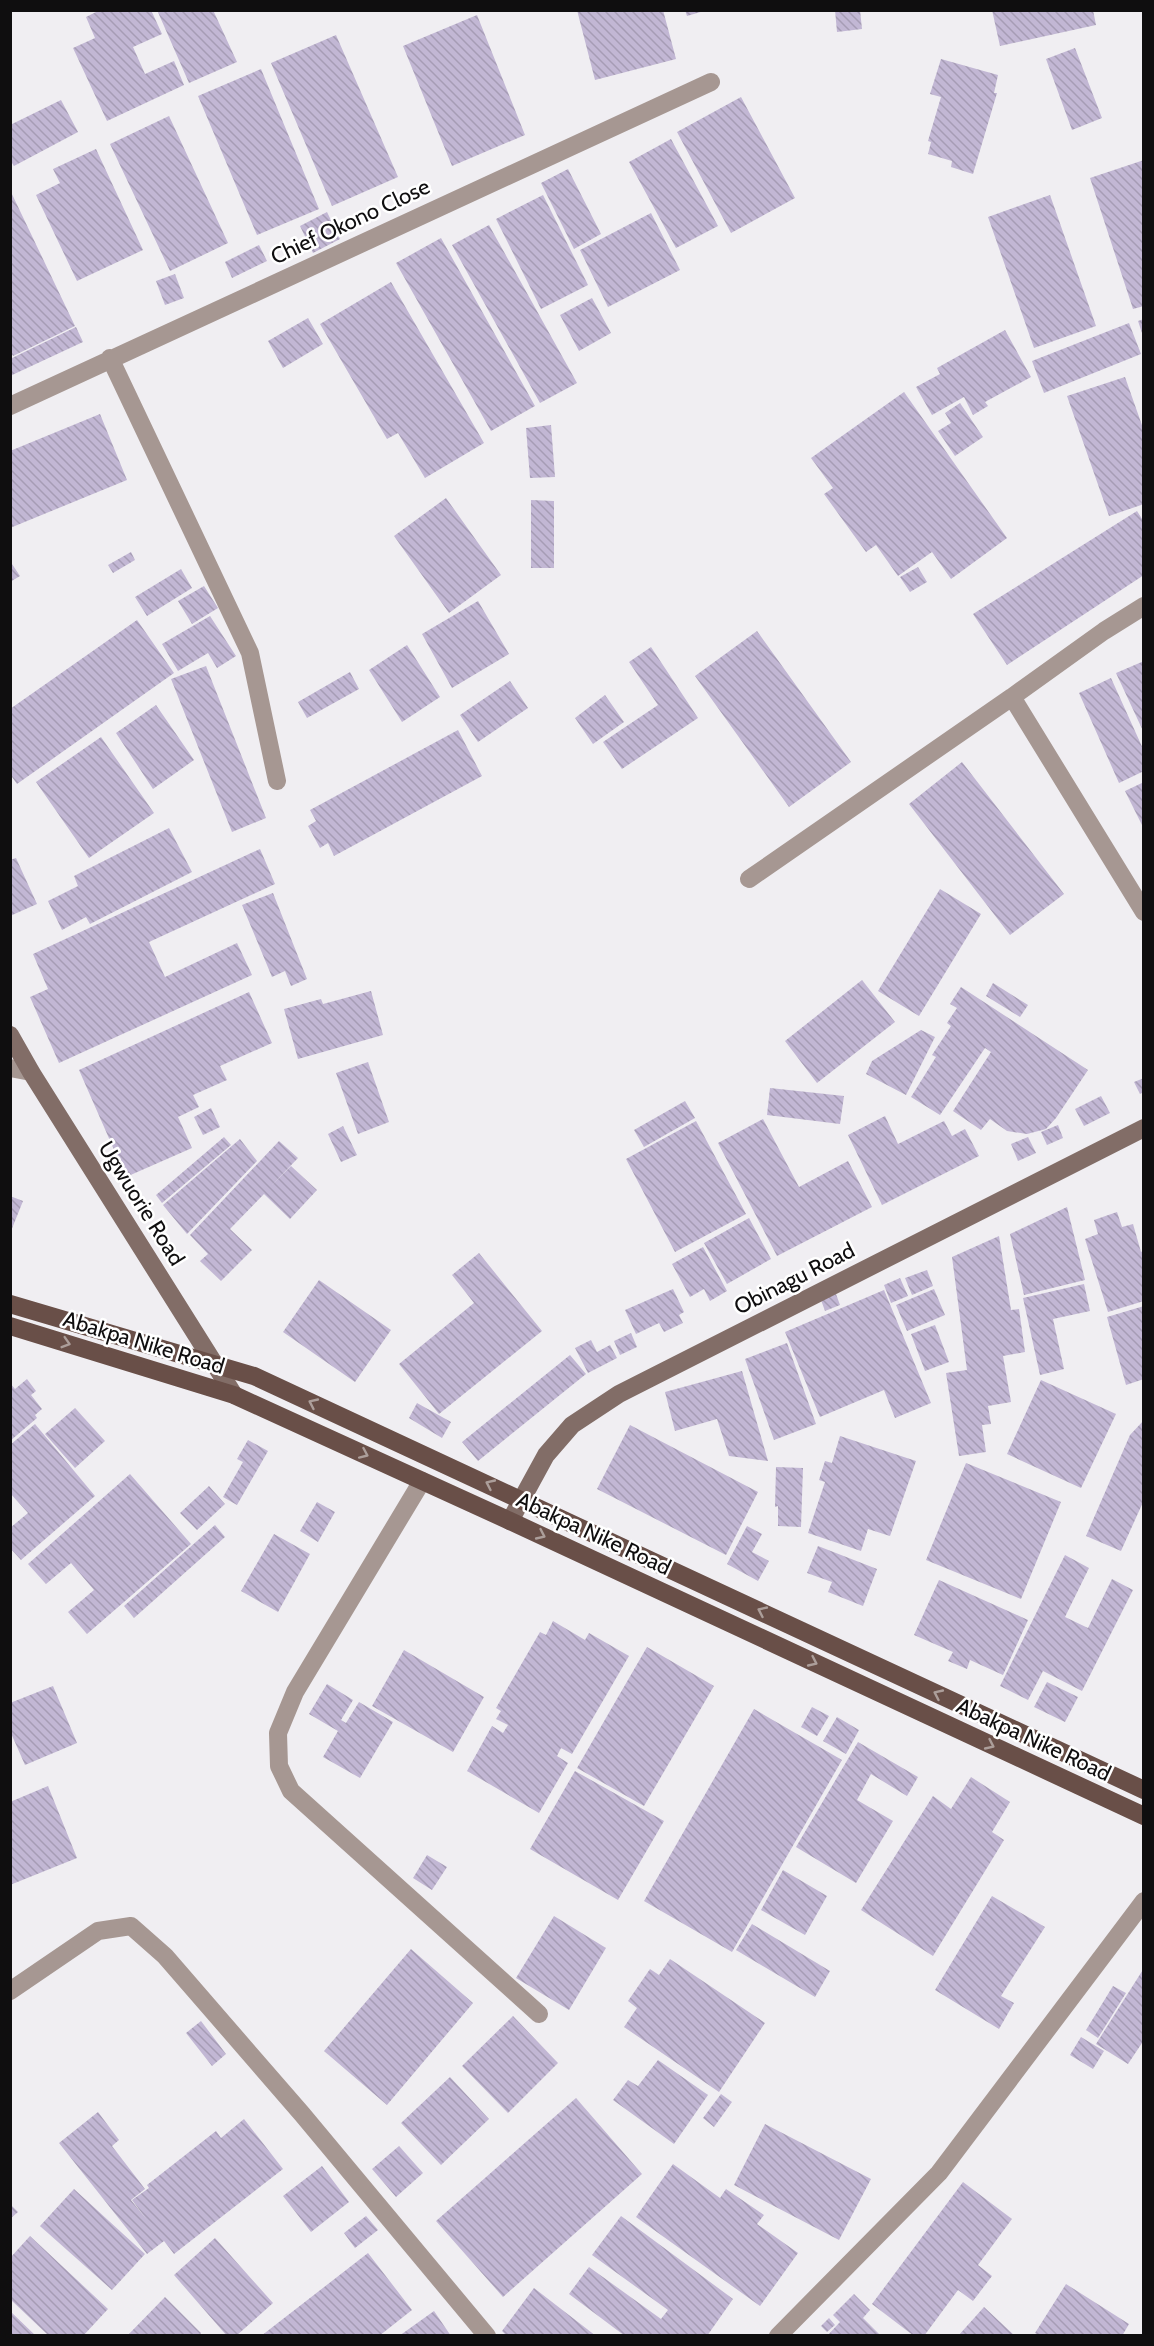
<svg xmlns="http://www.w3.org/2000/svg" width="1154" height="2346" font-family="Cabin,sans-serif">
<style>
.building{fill:url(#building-back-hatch)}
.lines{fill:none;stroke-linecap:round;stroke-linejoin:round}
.street{stroke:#a69792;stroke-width:18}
.secondary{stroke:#826d67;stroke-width:18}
.primary{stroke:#694f48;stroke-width:18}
.oneway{stroke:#ac9e9a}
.labels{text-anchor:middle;stroke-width:5;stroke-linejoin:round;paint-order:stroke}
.street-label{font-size:22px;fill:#0f0e0f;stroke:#fff}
</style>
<defs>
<pattern id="building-back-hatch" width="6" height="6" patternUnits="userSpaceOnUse" patternTransform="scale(1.5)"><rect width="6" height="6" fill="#c2b7d4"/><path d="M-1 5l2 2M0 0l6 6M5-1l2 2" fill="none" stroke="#a69cb5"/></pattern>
</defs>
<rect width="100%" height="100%" fill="#f0eef2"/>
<!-- building -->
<path class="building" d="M100 10H151L162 34 133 47 145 74 174 61 184 85 107 121 73 48 95 38 86 17Z
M157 10H213L237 62 189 83Z
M577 10H663L676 59 595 80Z
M685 10H704V11L687 16Z
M835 10H860L862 29 837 32Z
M992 10H1093L1096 25 1000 46Z
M477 15 525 135 452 166 403 46Z
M336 35 398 177 332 206 271 63Z
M1075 48 1102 118 1072 130 1046 59Z
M941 59 998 75 994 93H997L973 174 951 167 952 161 928 154 931 142 928 141 941 97 930 94Z
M261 69 319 209 257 235 198 96Z
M741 97 795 198 731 233 677 132Z
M61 100 78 132 14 166 10 160V125Z
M169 116 228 243 170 271 110 144Z
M671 139 718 226 676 248 629 162Z
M96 149 143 250 77 281 36 195 60 183 53 169Z
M1144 160V306L1133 309 1090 178Z
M568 169 601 234 574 249 541 183Z
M10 190 75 326 13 356 10 351Z
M543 195 588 285 541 309 496 219Z
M1050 195 1096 326 1034 348 988 217Z
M327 212 340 239 313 253 300 226Z
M651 213 680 270 608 307 580 250Z
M489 225 577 383 540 403 452 245Z
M441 238 535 406 491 431 396 263Z
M259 245 267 261 232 278 225 262Z
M175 274 184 298 165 305 156 281Z
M391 282 484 443 425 478 398 433 387 439 320 324Z
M592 298 611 333 579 351 560 315Z
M308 318 323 344 283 368 268 341Z
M1144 319V336H1143L1138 321Z
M1129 323 1141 354 1044 393 1032 361Z
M76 327 83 342 10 376V359Z
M1005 330 1031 377 985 402 988 406 973 415 964 397 932 415 916 387 940 374 937 368Z
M1125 377 1144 431V504L1109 516 1067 396Z
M904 392 1007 538 951 579 932 552 898 576 876 545 866 552 824 494 833 488 811 458Z
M960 403 983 437 955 456 938 431 951 423 945 413Z
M100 414 127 480 10 528V451Z
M551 425 555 477 530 478 526 428Z
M446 498 501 575 449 613 394 536Z
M531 500 554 501V568H531Z
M1137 511 1144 522V575L1007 665 973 614Z
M131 552 135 560 113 573 108 565Z
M10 561 20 576 10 582Z
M918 567 927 582 910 592 900 577Z
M181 569 192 588 147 616 135 597Z
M204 586 218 608 192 624 178 601Z
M478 601 509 654 452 688 422 634Z
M210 616 236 656 217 668 208 653 178 671 162 644Z
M137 620 174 673 17 784 12 777 10 778V709Z
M757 631 851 762 789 807 695 676Z
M407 645 440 697 402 722 369 670Z
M651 647 698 718 622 769 603 742 658 705 629 662Z
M1144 661V733L1116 673Z
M206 666 266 818 232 832 171 679Z
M350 672 359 689 307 718 298 702Z
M1111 678 1144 751V771L1119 783 1079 693Z
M510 681 528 708 478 742 460 715Z
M605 695 624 722 593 744 575 718Z
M156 705 194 760 153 789 116 733Z
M458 730 482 776 334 856 328 843 320 848 308 826 316 821 310 810Z
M101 737 154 813 89 858 36 782Z
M962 762 1064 894 1010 935 909 804Z
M1144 782V829L1125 791Z
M169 828 192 872 90 924 86 917 62 930 48 901 78 886 74 876Z
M260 849 275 884 149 942 165 977 237 943 252 975 59 1063 30 997 48 989 33 954Z
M16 858 37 904 10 916V860Z
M940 889 981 914 919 1016 878 991Z
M273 893 307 979 291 986 285 971 272 977 242 905Z
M862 980 895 1022 817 1083 785 1041Z
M993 983 1028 1005 1020 1017 986 996Z
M961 987 1088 1070 1056 1118 1046 1129 1027 1134 1007 1131 990 1119 981 1130 953 1111 991 1052 985 1048 940 1115 911 1097 936 1057 932 1055 951 1026 947 1023 957 1008 950 1004Z
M371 991 383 1035 298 1059 284 1009 321 999 323 1004Z
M249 992 272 1043 220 1066 227 1080 193 1095 199 1107 178 1117 192 1148 126 1177 79 1070Z
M921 1030 935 1037 906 1095 866 1074 872 1061Z
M368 1062 389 1122 358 1134 336 1073Z
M1144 1078V1092L1140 1094 1134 1082Z
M770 1088 844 1096 840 1124 767 1115Z
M1101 1096 1110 1113 1084 1126 1075 1109Z
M685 1101 695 1118 644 1147 634 1130Z
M211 1108 220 1127 203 1135 194 1117Z
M885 1116 898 1144 944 1121 952 1136 965 1129 979 1156 882 1205 848 1135Z
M763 1119 799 1187 848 1161 872 1207 777 1256 718 1143Z
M696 1121 746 1214 675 1252 626 1159Z
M1058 1125 1063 1138 1047 1145 1041 1132Z
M343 1126 357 1155 341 1162 328 1134Z
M224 1137 231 1145 162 1203 156 1195Z
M1028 1137 1036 1153 1018 1161 1011 1144Z
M240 1139 257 1161 187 1234 163 1205Z
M279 1141 298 1158 271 1186 291 1166 317 1190 290 1219 264 1194 230 1229 252 1250 221 1281 200 1261 208 1254 190 1235Z
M10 1196 23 1201 11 1231H10Z
M1067 1207 1085 1280 1024 1295 1010 1234Z
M1117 1212 1122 1227 1133 1224 1141 1252 1144 1250V1301L1108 1312 1085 1239 1098 1234 1094 1220Z
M749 1218 771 1259 727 1284 704 1243Z
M999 1236 1011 1310 1019 1309 1025 1352 1003 1356 1011 1402 988 1406 991 1424 982 1425 986 1452 959 1456 946 1373 967 1370 952 1257Z
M703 1247 727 1291 710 1301 704 1289 690 1297 672 1264Z
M479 1253 542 1331 439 1414 399 1364 474 1303 452 1275Z
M927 1270 933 1286 912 1295 905 1278Z
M900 1278 908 1296 891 1303 884 1285Z
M319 1280 391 1330 355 1382 283 1332Z
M1084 1284 1090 1311 1053 1319 1064 1369 1040 1375 1023 1298Z
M673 1289 684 1312 679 1315 683 1323 664 1332 659 1323 636 1334 625 1310Z
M934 1289 945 1315 907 1331 896 1305Z
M884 1290 931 1403 895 1418 884 1390 820 1417 785 1332Z
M836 1294 840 1305 825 1311 821 1300Z
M1144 1306V1379L1126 1385 1107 1317Z
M935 1325 949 1362 925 1371 911 1334Z
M631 1333 637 1347 620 1355 614 1341Z
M591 1340 597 1352 610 1345 617 1358 588 1373 575 1348Z
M787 1343 816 1424 774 1440 745 1359Z
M570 1355 586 1374 478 1461 462 1442Z
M742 1371 768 1461 729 1456 717 1419 675 1431 665 1392Z
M27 1379 36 1391 31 1395 42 1409 35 1415 37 1418 10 1441V1383L15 1389Z
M1041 1380 1116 1414 1081 1488 1007 1454Z
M417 1403 451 1422 442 1438 409 1418Z
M75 1408 105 1441 75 1468 45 1434Z
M1144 1420V1500L1121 1551 1086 1536 1130 1435Z
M35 1424 95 1496 21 1560 10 1548V1528L28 1513 10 1493V1445Z
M630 1425 758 1492 726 1555 597 1489Z
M840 1436 916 1461 890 1536 868 1529 861 1551 808 1533 825 1482 819 1480 825 1461 832 1463Z
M248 1440 268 1451 237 1505 223 1497 243 1462 237 1459Z
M966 1463 1061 1502 1021 1599 926 1560Z
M776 1467 803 1468 801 1527 778 1526V1506L775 1507Z
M130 1474 191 1544 87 1634 68 1612 94 1590 71 1563 46 1584 28 1564Z
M209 1486 225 1504 197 1530 180 1513Z
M317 1502 335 1512 318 1542 300 1531Z
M215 1525 225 1537 134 1618 124 1606Z
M747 1526 762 1534 752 1552 769 1561 758 1581 727 1564Z
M274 1534 310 1554 278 1612 241 1591Z
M818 1546 877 1569 863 1606 828 1592 832 1582 807 1573Z
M1065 1555 1089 1568 1065 1617 1088 1628 1112 1579 1133 1590 1082 1691 1043 1671 1028 1700 1000 1686Z
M939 1580 1028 1620 1003 1675 970 1660 967 1669 948 1661 953 1652 914 1635Z
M553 1621 585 1640 589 1633 629 1656 572 1754 561 1748 557 1756 568 1763 539 1813 467 1771 492 1726 503 1733 508 1725 496 1719 501 1711 496 1708 540 1632 546 1635Z
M647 1647 714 1686 644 1806 577 1768Z
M404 1650 484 1697 453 1752 372 1706Z
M1047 1682 1078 1697 1065 1722 1034 1707Z
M327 1684 353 1700 341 1720 346 1723 359 1702 393 1722 360 1778 323 1757 338 1731 309 1714Z
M53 1686 77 1743 25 1765 10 1731V1703Z
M812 1707 829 1716 817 1736 801 1727Z
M754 1709 842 1760 732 1952 644 1901Z
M837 1717 859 1730 846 1754 823 1741Z
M858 1742 918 1777 907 1796 871 1774 857 1800 893 1821 856 1883 796 1847Z
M575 1771 664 1821 618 1900 530 1849Z
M971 1777 1010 1802 992 1832 1004 1840 933 1956 861 1910 933 1796 951 1809Z
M48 1786 77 1858 10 1885V1802Z
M427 1855 447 1867 432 1890 413 1878Z
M783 1870 827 1896 805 1935 761 1910Z
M992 1896 1045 1927 1001 1996 1014 2003 999 2029 935 1990Z
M554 1916 606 1948 569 2010 516 1978Z
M752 1924 830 1971 815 1997 736 1950Z
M411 1949 473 2003 387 2105 324 2051Z
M670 1959 765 2023 719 2092 624 2027 637 2008 628 2001 650 1969 659 1975Z
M1144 1968V2040L1128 2064 1096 2044Z
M1113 1986 1126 1993 1098 2038 1086 2030Z
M513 2016 558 2063 508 2113 462 2066Z
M201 2021 226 2054 212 2066 186 2033Z
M1081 2037 1104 2051 1093 2069 1070 2055Z
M658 2060 708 2095 674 2144 613 2100 628 2080 638 2086Z
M450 2077 489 2119 441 2165 401 2123Z
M721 2094 732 2102 714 2127 703 2118Z
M576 2098 642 2174 503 2297 436 2221Z
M98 2112 119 2140 112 2146 145 2189 131 2200 147 2220 132 2200 149 2188 147 2185 216 2131 221 2138 244 2119 283 2169 174 2254 164 2241 147 2254 59 2143Z
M765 2124 871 2179 839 2240 734 2185Z
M399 2146 423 2173 396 2197 372 2169Z
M673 2164 720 2198 726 2189 764 2215 757 2224 798 2253 760 2306 636 2217Z
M322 2166 349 2202 311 2232 283 2196Z
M963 2182 1012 2219 978 2265 992 2276 973 2301 958 2290 924 2336H914L872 2304Z
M74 2189 145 2254 112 2290 40 2226Z
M10 2204 18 2212 10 2219Z
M366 2216 378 2230 355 2248 344 2233Z
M621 2216 733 2299 707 2336H625L569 2294 589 2267 661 2319 668 2310 592 2255Z
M30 2236 108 2309 83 2336H49L10 2299V2258Z
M215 2238 273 2303 236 2336H227L174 2275Z
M368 2253 412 2310 379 2336H261Z
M1066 2284 1129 2324 1122 2336H1040L1035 2333Z
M534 2288 596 2336H507L502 2331Z
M854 2294 870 2310 863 2318 881 2336H827L840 2322 833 2315Z
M165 2297 201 2333 199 2336H127Z
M984 2307 1015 2336H958Z
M10 2311 36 2336H10Z
M434 2311 451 2336H399Z
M829 2318 835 2325 827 2332 821 2326Z"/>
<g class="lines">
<!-- street -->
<path class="street" d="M110 358 250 653 277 781
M10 406 711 82
M1144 606 1104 631 1012 697 1144 912
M749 879 1012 697
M10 1068 31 1072
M422 1481 295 1692 278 1733 279 1766 291 1791 539 2014
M10 1991 98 1931 131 1926 165 1956 302 2114 487 2336
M778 2336 939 2173 1144 1901"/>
<!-- secondary -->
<path class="secondary" d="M10 1035 31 1072 234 1395
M510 1521 546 1455 572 1425 619 1394 1144 1128"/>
<!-- primary -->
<path class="primary" d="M10 1304 254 1376 1144 1790
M10 1326 234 1395 510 1521 1144 1816"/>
</g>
<!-- one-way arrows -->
<defs><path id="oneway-chevron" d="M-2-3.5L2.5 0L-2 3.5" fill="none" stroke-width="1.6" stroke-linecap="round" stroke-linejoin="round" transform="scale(1.5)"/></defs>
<g class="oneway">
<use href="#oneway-chevron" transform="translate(66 1343) rotate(17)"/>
<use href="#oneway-chevron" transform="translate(313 1403) rotate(-155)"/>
<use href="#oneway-chevron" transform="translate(364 1454) rotate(24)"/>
<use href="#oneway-chevron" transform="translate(490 1484) rotate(-155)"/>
<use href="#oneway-chevron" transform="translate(541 1535) rotate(25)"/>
<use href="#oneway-chevron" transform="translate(762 1611) rotate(-155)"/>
<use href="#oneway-chevron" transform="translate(813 1662) rotate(25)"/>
<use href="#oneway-chevron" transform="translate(938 1694) rotate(-155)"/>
<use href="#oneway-chevron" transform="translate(990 1745) rotate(25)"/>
</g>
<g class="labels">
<!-- street labels -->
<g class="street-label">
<text transform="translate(350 221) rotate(-25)" y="8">Chief Okono Close</text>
<text transform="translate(142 1203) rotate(58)" y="8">Ugwuorie Road</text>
<text transform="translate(794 1278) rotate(-27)" y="8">Obinagu Road</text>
<text transform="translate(144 1342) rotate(17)" y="8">Abakpa Nike Road</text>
<text transform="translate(594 1533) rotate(25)" y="8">Abakpa Nike Road</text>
<text transform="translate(1034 1739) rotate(25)" y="8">Abakpa Nike Road</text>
</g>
</g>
<!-- border -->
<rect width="1154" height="2346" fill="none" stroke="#0f0e0f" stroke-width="24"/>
</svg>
